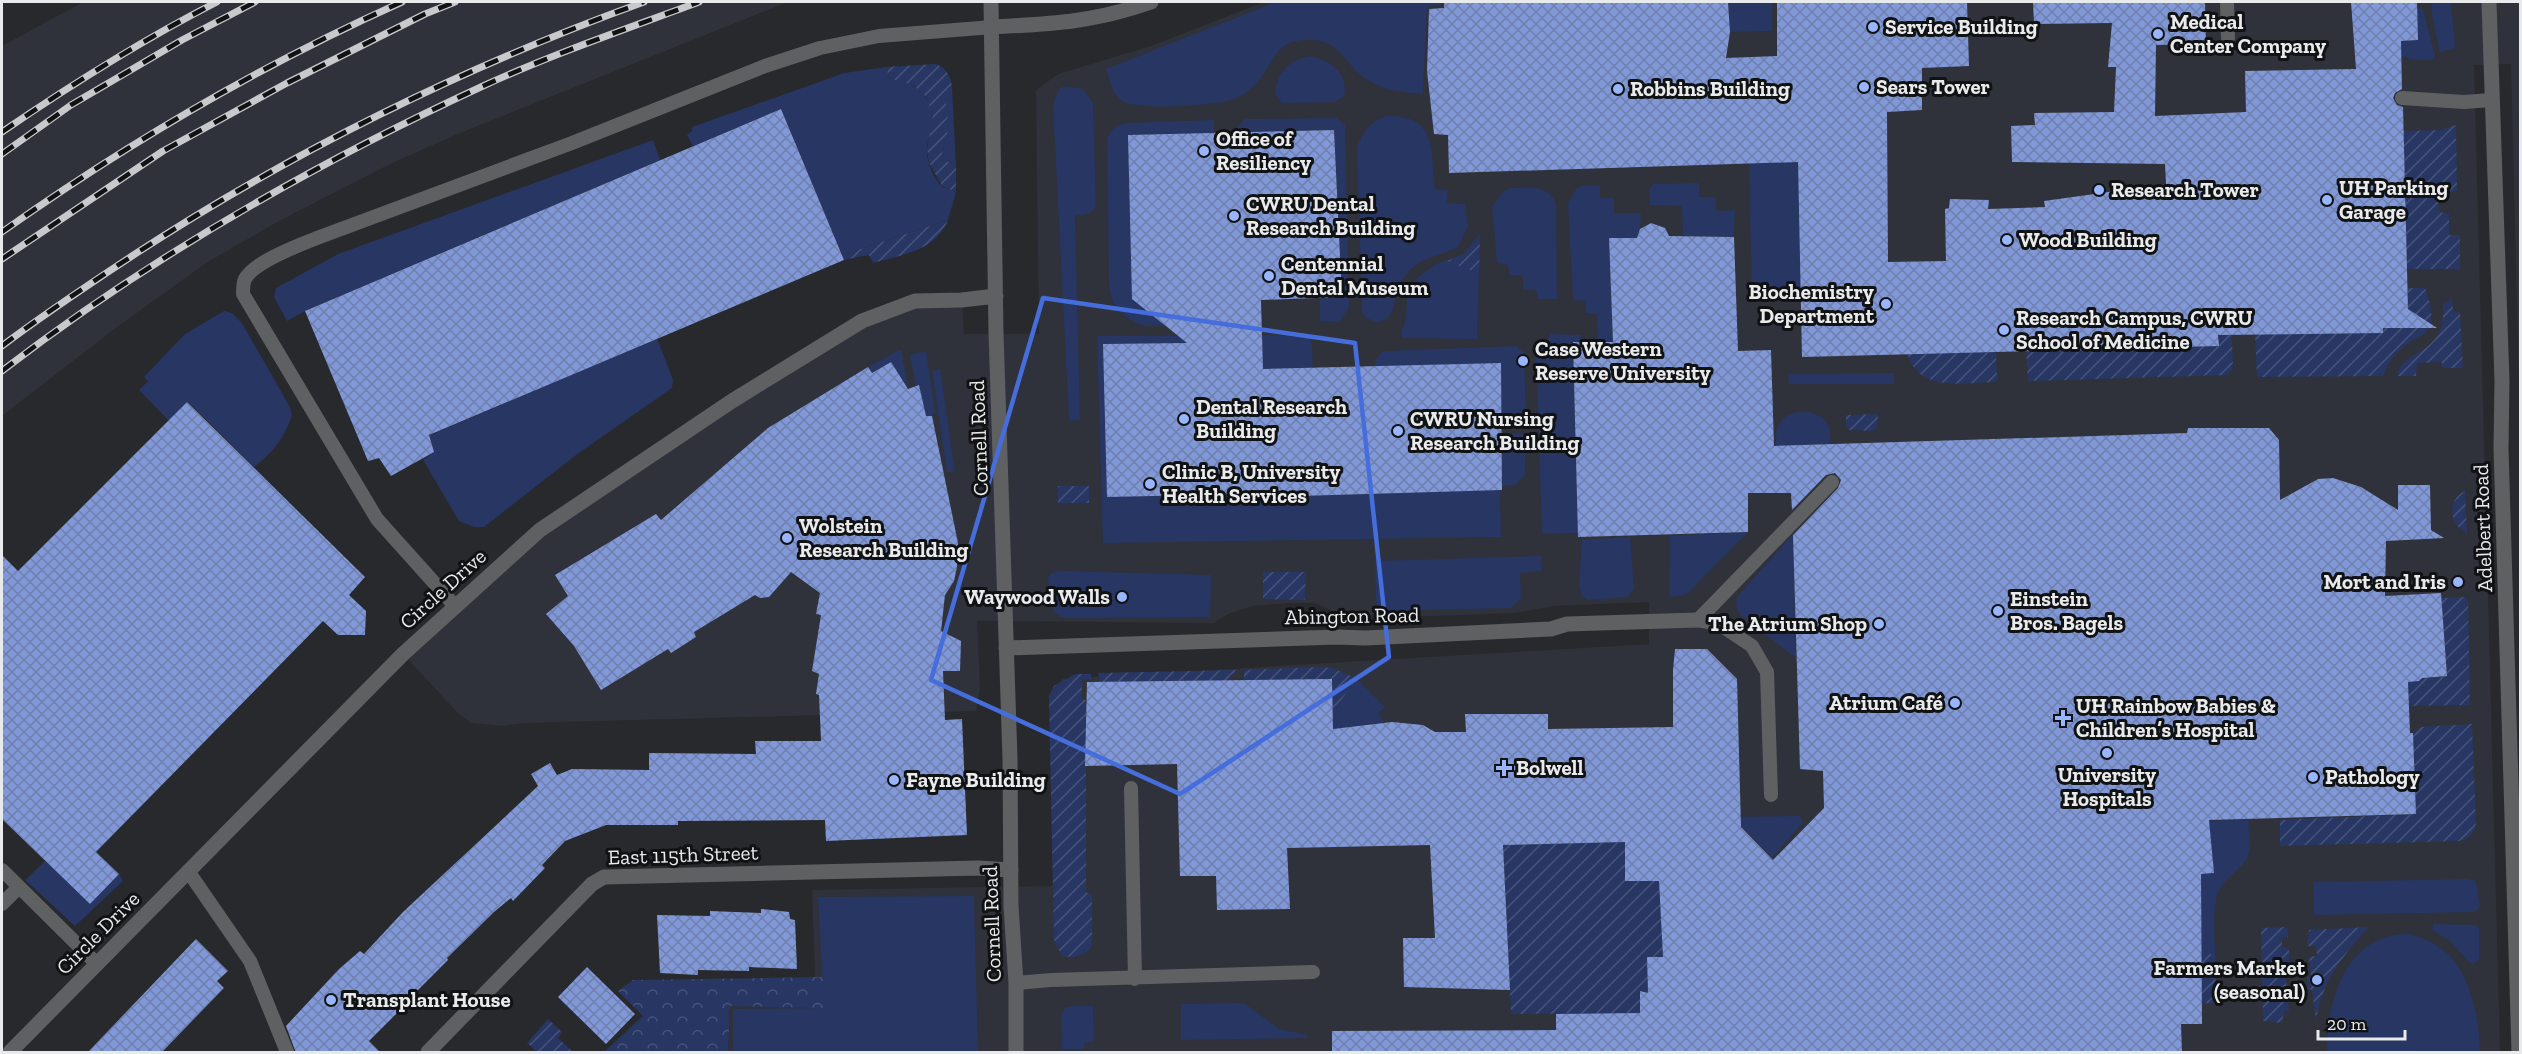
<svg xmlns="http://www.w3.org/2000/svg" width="2522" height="1054" font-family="'Zilla Slab',serif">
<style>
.built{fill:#2f323a}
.grass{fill:#273663}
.forest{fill:url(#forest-crowns)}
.garden{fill:url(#garden-furrows)}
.building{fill:url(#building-cross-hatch)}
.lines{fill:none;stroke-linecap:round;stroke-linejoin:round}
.service{stroke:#5f6061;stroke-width:14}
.minor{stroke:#5f6061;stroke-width:15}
.tertiary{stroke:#5f6061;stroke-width:15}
.rail-casing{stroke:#c8c9cc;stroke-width:7}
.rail{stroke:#111213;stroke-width:4.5;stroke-dasharray:14;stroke-linecap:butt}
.marked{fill:none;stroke:#466ddc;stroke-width:4.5;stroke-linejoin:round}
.poi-dot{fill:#99b5fd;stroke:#111213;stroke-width:2}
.labels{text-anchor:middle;stroke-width:6;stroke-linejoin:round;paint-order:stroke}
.poi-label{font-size:21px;font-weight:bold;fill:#e9eaec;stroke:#111213;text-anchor:start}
.street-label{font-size:21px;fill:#e9eaec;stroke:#111213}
</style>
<defs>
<pattern id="forest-crowns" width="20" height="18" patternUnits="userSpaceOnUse" patternTransform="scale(1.5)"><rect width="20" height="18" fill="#273663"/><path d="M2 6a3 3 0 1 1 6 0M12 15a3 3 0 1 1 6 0" fill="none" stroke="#46537a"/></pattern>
<pattern id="garden-furrows" width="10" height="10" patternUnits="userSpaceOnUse" patternTransform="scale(1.5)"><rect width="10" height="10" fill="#273663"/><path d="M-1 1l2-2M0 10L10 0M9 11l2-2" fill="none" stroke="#46537a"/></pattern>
<pattern id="building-cross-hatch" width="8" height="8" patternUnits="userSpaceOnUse" patternTransform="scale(1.5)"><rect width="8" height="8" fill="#8098d7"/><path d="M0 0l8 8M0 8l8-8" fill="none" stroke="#6f7fac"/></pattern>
</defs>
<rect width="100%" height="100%" fill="#28292c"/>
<!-- built -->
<path class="built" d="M83 2H788L460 133 390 164 279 221 206 263 113 330 2 416V46Z
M1264 2H2520V422L2511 64 2474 65 2500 1052H728L730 1005 816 1001 812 890 1053 886 1049 695 1062 679 1649 644V602L1554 606 1516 613 1433 616 1352 615 1335 612 1314 603H1291L1252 606 1228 614 1214 623 977 621 980 688 976 711 523 723 503 726 471 723 456 711 403 654 541 530 887 310 962 300 964 334H1039L1036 90 1058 74 1151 46Z"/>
<!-- grass -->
<path class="grass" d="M1276 2H1441L1440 5 1427 7 1423 94C1403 92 1384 91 1366 79 1343 64 1342 40 1309 40 1278 40 1277 55 1262 76 1256 85 1248 92 1239 97 1223 106 1137 111 1122 101 1113 95 1109 79 1106 69Z
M1728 2H1772V31L1730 32Z
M2432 2H2451L2455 48 2440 52 2439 50 2432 14Z
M2417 8 2423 9 2435 56 2432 60C2408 61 2392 54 2371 42L2418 40Z
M1310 56C1330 60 1349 73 1344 96L1335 102 1282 103 1275 94C1278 71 1288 61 1310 56Z
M886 67 889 78C912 80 934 96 933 122 932 131 927 140 927 149 926 161 934 180 943 187 947 189 952 190 956 192L948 220 842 255 781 109 693 146 687 135 692 131V127L844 73Z
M1065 86 1083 89 1093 103 1096 206C1091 215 1085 214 1075 216L1080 420 1069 421 1053 104 1060 88Z
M952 87 956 164 945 161 942 154 948 127 945 100 947 92Z
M1386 116C1439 115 1430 152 1435 189L1448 190 1447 203 1465 204 1468 226 1458 247C1435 259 1419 255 1402 280 1394 291 1397 311 1386 319 1377 326 1367 320 1362 312L1357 148C1362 132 1370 121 1386 116Z
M1337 118 1345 125 1349 308 1339 322 1320 321V298L1342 297 1334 132 1330 130 1238 132 1237 128 1244 119Z
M1214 120V133L1128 135 1247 324 1145 326C1126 320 1113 309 1109 289L1107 140C1110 129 1116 125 1127 123Z
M653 140 660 160 305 311 287 321 274 297 276 288 338 254Z
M1798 161 1802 299H1752L1749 162Z
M1699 183V197H1716V211L1735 210 1734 237 1683 236 1682 206 1650 205 1649 189 1654 184Z
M1581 186H1600V198H1614V213H1641L1640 229 1637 238 1609 239 1613 341 1598 342 1597 314 1586 313V301L1573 300 1568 203 1576 189Z
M1511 188C1529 187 1548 185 1556 203L1557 299H1538L1536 290H1523V276L1509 275 1508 265 1497 263 1492 206 1504 191Z
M1478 236H1480L1477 339 1402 338 1401 332 1406 319 1407 296 1417 278 1434 265 1464 254Z
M224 311 232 313 242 323 290 407 292 416C284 438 272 454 254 467L188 402 169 421 139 390 148 381 144 377 185 334Z
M1550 334 1581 335 1580 342H1573L1578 533 1542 534 1536 354C1539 346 1548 344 1550 334Z
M1291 335 1310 338C1319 357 1301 465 1297 493L1300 496 1500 490 1501 537 1103 543 1097 336Z
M657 338 673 380 672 388 576 455 484 527H474L459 521 423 460 434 452 428 436Z
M1516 346 1524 353 1526 416 1519 422H1501V367L1497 363 1375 367V361L1383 351Z
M901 349 908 388 891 363 872 373 868 367Z
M926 351 935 412 932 416H926L919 386H916L910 355Z
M940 369 955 472H947L932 371Z
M1894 373V384H1790L1788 381 1789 374Z
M1807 411C1826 417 1833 424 1829 444L1776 446C1775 421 1782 413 1807 411Z
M1523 434 1526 437 1525 475 1515 485 1502 486 1501 435Z
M1748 532 1690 591 1684 595 1669 597 1670 536Z
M1793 534 1796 658 1740 615 1736 605 1737 597Z
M1630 537 1634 589 1627 597 1588 600 1581 595 1579 582 1582 540Z
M1542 556 1541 571 1520 573 1521 598 1511 608 1384 611 1376 603 1375 561Z
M1060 571 1211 575 1210 617 1065 618C1046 612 1049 594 1048 577L1052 573Z
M1356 678 1385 707 1378 713 1384 722 1333 730V713Z
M1798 816 1801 817 1803 822 1772 858 1732 817Z
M2248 820C2249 830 2251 843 2249 852 2246 869 2224 876 2218 893 2212 911 2215 934 2215 954H2201V874L2214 873 2201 821Z
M45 861 90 904 119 874 123 881 75 926 25 880Z
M2467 879 2476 881 2480 907 2475 912 2314 915 2313 882Z
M974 896 978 1052H733V1009L824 1008 818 897Z
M2433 924 2476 925 2479 929V960L2473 964 2469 962 2450 941 2432 930Z
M2410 934C2422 938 2433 942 2443 950 2470 969 2480 1022 2480 1052H2327C2327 1000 2346 933 2410 934Z
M1244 1003 1279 1029 1307 1035 1308 1038 1181 1040V1004Z
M1074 1006H1093L1094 1042 1084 1043V1049H1062L1061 1014 1066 1007Z"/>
<!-- forest -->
<path class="forest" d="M823 977 825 1008 730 1006 728 1052H604L643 1016 618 991 633 980Z"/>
<!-- garden -->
<path class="garden" d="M936 64C946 68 951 76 952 87 940 99 950 115 948 130 947 138 943 146 942 154L945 161 956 164V192L942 186 929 163 927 149 933 115 926 97 913 85 889 78 886 67Z
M2456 125 2457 191 2438 193 2439 212 2449 214V235H2460V269H2407L2403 131 2440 130Z
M2225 132 2233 368 2228 375 2028 381 2026 350 2219 346 2210 133Z
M948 220C936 251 901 255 873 263L869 255 843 260 842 255Z
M1478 236H1480L1479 274 1447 261 1464 254Z
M2408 288H2425C2430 301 2436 321 2425 333 2418 339 2408 342 2401 349 2392 356 2388 365 2383 376L2257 377 2255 334 2382 333 2383 328 2408 309Z
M2452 299 2453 311 2460 312 2463 368H2442V362L2417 363 2416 376H2398C2399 348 2447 359 2443 304Z
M1996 351 1997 382C1964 382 1919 394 1907 353Z
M1878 414 1877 427 1873 431 1849 430 1846 425V415Z
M1058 486H1089V503H1058Z
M2465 491 2467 533C2449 525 2446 500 2465 491Z
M1263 572H1306L1305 600 1263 599Z
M2465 597 2468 600 2470 705 2409 706 2408 682 2419 681 2422 678 2447 676 2441 598Z
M1318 667 1332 668 1356 678 1333 713 1244 680V670Z
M1236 670 1235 674 1230 675V681L1100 682 1098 673Z
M1075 674H1091V679H1082V699L1086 700V892L1092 895V946C1084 957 1075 958 1062 956L1054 940 1049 696 1054 686Z
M2472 724 2476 824C2473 834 2470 838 2460 841L2280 846V820L2416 814 2413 733 2421 727Z
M1625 842V881H1659L1663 957H1647L1648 993 1640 991V1013L1511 1014 1503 845Z
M2288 927V937L2282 938V947L2289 949V969H2285L2289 1010 2284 1012 2282 1023 2263 1021 2261 928Z
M2369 927C2341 958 2324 978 2316 1020L2312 990 2307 989V978L2311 977 2309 957 2317 956 2316 946H2307L2309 930Z
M2201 954H2215L2216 1004 2202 1003Z
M548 1019 562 1032 558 1038 573 1052H537L527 1043Z"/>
<!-- building -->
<path class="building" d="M1444 2H1728L1730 32 1726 58 1777 56V2H1967L1969 66 1922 68V110L1887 112 1888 262 1946 261 1945 209 1949 208 1950 199 1989 200 1988 209 2045 207 2044 201 2166 184 2165 164 2012 162 2011 126 2035 125 2034 113 2114 112 2116 67H2108L2112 23 2034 24 2033 2H2205L2206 44 2156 45 2155 116 2246 112 2245 71 2356 69 2351 2H2417L2418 40 2401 41 2402 89 2395 93 2393 98 2397 105 2403 107 2408 309 2437 328H2383V333L2218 335 2219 346 1802 357 1798 162 1449 173 1448 135 1434 134 1427 71 1429 9 1444 8Z
M781 109 844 260 429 435 434 452 391 476 379 458 368 461 305 311Z
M1334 130 1342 297 1261 300 1263 369 1501 363 1502 490 1300 496 1297 493 1107 497 1103 344 1187 343 1132 299 1128 135Z
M1651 223 1665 228 1669 236 1734 237 1738 351 1771 350 1774 446 2187 433 2188 428H2269L2279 440 2280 500 2318 479 2333 478 2361 487 2398 510V485H2430L2431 530 2444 538 2386 541 2385 596 2441 593 2447 676 2422 678 2419 681 2408 682 2410 733H2413L2416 814 2209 820 2214 873 2201 874 2202 1024H2181L2182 1053H1332V1031L1556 1030V1014L1640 1013V991L1648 993 1647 957H1663L1659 881H1625V842L1503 845 1510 990 1404 987 1403 938H1435L1430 845 1287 848 1290 909 1217 910 1216 876H1180L1177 764 1085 766 1087 682 1332 679 1333 729 1392 722 1423 725 1435 732H1466L1465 714H1548V729L1673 727V670L1675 649H1707L1737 679 1741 827 1773 860 1824 808 1823 771 1800 769 1793 535 1838 488 1841 480 1835 473 1826 475 1792 510 1791 493H1748V532L1578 537 1573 342H1613L1609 238H1637L1640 229Z
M891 362 908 389 919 385 926 416H932L958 543 957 567 954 581 945 595 941 631 961 641 960 671H943L945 720 962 719 967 835 826 841 825 820 678 821V825H606L565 841 542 865 545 868 513 901 511 898 494 912 447 958 448 960 414 994 415 995 369 1041 381 1053H296L286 1026 339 969 360 951 364 954 403 912 538 786 531 774 550 763 557 775 572 769 649 770V753L756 754 755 741H821L819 695 816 694 819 674 812 671 821 615 816 614 820 593 791 572 769 597 760 598 755 595 694 632 696 637 671 653 668 649 601 690 574 646 546 614 568 596 555 575 656 514 661 520 768 428 868 367 872 373Z
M187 402 365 577 349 595 366 611 365 635H338L323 621 96 852 119 874 90 904 2 819V555L18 571Z
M761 909 789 912 790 919 795 920 797 969 749 967V971L698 970V975L660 973 657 915 710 916V911L761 913Z
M196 939 228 971 217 981 224 988 161 1053H87Z
M587 967 635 1014 606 1044 558 997Z"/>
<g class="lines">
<!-- service -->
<path class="service" d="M2227 2 2228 38
M2402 98 2464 102 2491 100
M455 606 377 519 243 294C243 290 243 283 245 279 254 262 299 245 317 238L572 143 765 66 820 48 879 36 993 27
M1698 620 1719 624 1752 646 1767 672 1771 795
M1698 620 1832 482
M1131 788 1135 979
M2 870 97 964
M188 871 250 961 287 1052
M2 904 19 887
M1016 983 1051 980 1313 972"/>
<!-- minor -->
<path class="minor" d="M1006 648 1337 637 1365 638 1551 629 1567 624 1698 620
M428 1052 592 884 604 877 978 868 1011 870"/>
<!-- tertiary -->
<path class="tertiary" d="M991 2 996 333 1010 759 1011 906 1016 983V1052
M2489 2 2502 381 2501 448 2519 1052
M993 27C1051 24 1095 22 1151 2
M10 1052 403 654 540 530 732 401 862 321 915 301 962 300 996 296"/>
<!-- rail casing -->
<g class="rail-casing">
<path id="rail" d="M2 132C71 85 142 40 217 2
M2 154 71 105 182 40 255 2
M2 232C128 143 261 65 402 2
M2 259 163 151 287 83 425 14 455 2
M2 346C44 314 88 285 132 256 293 151 464 67 644 2
M2 371C149 258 314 164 483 86 553 54 626 29 699 2"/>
</g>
<!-- rail -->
<use href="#rail" class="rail"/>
</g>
<!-- marked area -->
<path class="marked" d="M1043 298 1355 343 1389 657 1180 794 931 680Z"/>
<!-- markers -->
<g class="poi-dot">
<circle cx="1873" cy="27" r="6"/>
<circle cx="2158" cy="34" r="6"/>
<circle cx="1864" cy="87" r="6"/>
<circle cx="1618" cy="89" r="6"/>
<circle cx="1204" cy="151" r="6"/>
<circle cx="2099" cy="190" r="6"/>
<circle cx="2327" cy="200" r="6"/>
<circle cx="1234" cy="216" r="6"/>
<circle cx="2007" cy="240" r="6"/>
<circle cx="1269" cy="276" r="6"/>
<circle cx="1886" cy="304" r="6"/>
<circle cx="2004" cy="330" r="6"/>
<circle cx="1523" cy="361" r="6"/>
<circle cx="1184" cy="419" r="6"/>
<circle cx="1398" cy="431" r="6"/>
<circle cx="1150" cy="484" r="6"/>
<circle cx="787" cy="538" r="6"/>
<circle cx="2458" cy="582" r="6"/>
<circle cx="1122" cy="597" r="6"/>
<circle cx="1998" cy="611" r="6"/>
<circle cx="1879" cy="624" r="6"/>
<circle cx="1955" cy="703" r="6"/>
<path d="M2060 709h6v6h6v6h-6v6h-6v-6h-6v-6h6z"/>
<circle cx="2107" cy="753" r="6"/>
<path d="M1501 759h6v6h6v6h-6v6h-6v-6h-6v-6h6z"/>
<circle cx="2313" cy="777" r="6"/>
<circle cx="894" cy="780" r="6"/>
<circle cx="2317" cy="980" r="6"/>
<circle cx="331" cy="1000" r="6"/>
</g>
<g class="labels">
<!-- poi labels -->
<g class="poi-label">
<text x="2170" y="29">Medical<tspan x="2170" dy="24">Center Company</tspan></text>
<text x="1885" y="34">Service Building</text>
<text x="1876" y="94">Sears Tower</text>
<text x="1630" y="96">Robbins Building</text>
<text x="1216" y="146">Office of<tspan x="1216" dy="24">Resiliency</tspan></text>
<text x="2339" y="195">UH Parking<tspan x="2339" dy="24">Garage</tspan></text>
<text x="2111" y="197">Research Tower</text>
<text x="1246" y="211">CWRU Dental<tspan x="1246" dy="24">Research Building</tspan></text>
<text x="2019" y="247">Wood Building</text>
<text x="1281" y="271">Centennial<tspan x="1281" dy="24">Dental Museum</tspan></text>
<text x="1874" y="299" text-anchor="end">Biochemistry<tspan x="1874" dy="24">Department</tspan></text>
<text x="2016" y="325">Research Campus, CWRU<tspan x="2016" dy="24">School of Medicine</tspan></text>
<text x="1535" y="356">Case Western<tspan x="1535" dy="24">Reserve University</tspan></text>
<text x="1196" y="414">Dental Research<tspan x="1196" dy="24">Building</tspan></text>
<text x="1410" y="426">CWRU Nursing<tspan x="1410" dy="24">Research Building</tspan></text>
<text x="1162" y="479">Clinic B, University<tspan x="1162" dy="24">Health Services</tspan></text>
<text x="799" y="533">Wolstein<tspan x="799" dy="24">Research Building</tspan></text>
<text x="2446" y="589" text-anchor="end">Mort and Iris</text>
<text x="1110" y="604" text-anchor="end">Waywood Walls</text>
<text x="2010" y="606">Einstein<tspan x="2010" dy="24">Bros. Bagels</tspan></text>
<text x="1867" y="631" text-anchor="end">The Atrium Shop</text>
<text x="1943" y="710" text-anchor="end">Atrium Café</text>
<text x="2076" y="713">UH Rainbow Babies &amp;<tspan x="2076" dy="24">Children’s Hospital</tspan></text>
<text x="1516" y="775">Bolwell</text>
<text x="2107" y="782" text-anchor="middle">University<tspan x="2107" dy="24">Hospitals</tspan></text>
<text x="2325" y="784">Pathology</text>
<text x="906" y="787">Fayne Building</text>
<text x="2305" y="975" text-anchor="end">Farmers Market<tspan x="2305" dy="24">(seasonal)</tspan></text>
<text x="343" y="1007">Transplant House</text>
</g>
<!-- street labels -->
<g class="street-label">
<text transform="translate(979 438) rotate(-92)" y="7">Cornell Road</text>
<text transform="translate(2483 528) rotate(-92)" y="7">Adelbert Road</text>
<text transform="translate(443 589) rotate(-42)" y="7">Circle Drive</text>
<text transform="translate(1352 616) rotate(-1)" y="7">Abington Road</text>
<text transform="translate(683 855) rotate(-2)" y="7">East 115th Street</text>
<text transform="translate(992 924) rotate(-92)" y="7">Cornell Road</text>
<text transform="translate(98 933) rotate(-45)" y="7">Circle Drive</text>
</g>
</g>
<!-- border -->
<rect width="2522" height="1054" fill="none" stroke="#e9eaec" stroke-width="6"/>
<!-- scale -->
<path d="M2318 1030v9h87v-9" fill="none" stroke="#e9eaec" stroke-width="3"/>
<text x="2327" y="1030" font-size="18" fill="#e9eaec" stroke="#111213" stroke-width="4.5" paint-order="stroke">20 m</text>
</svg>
